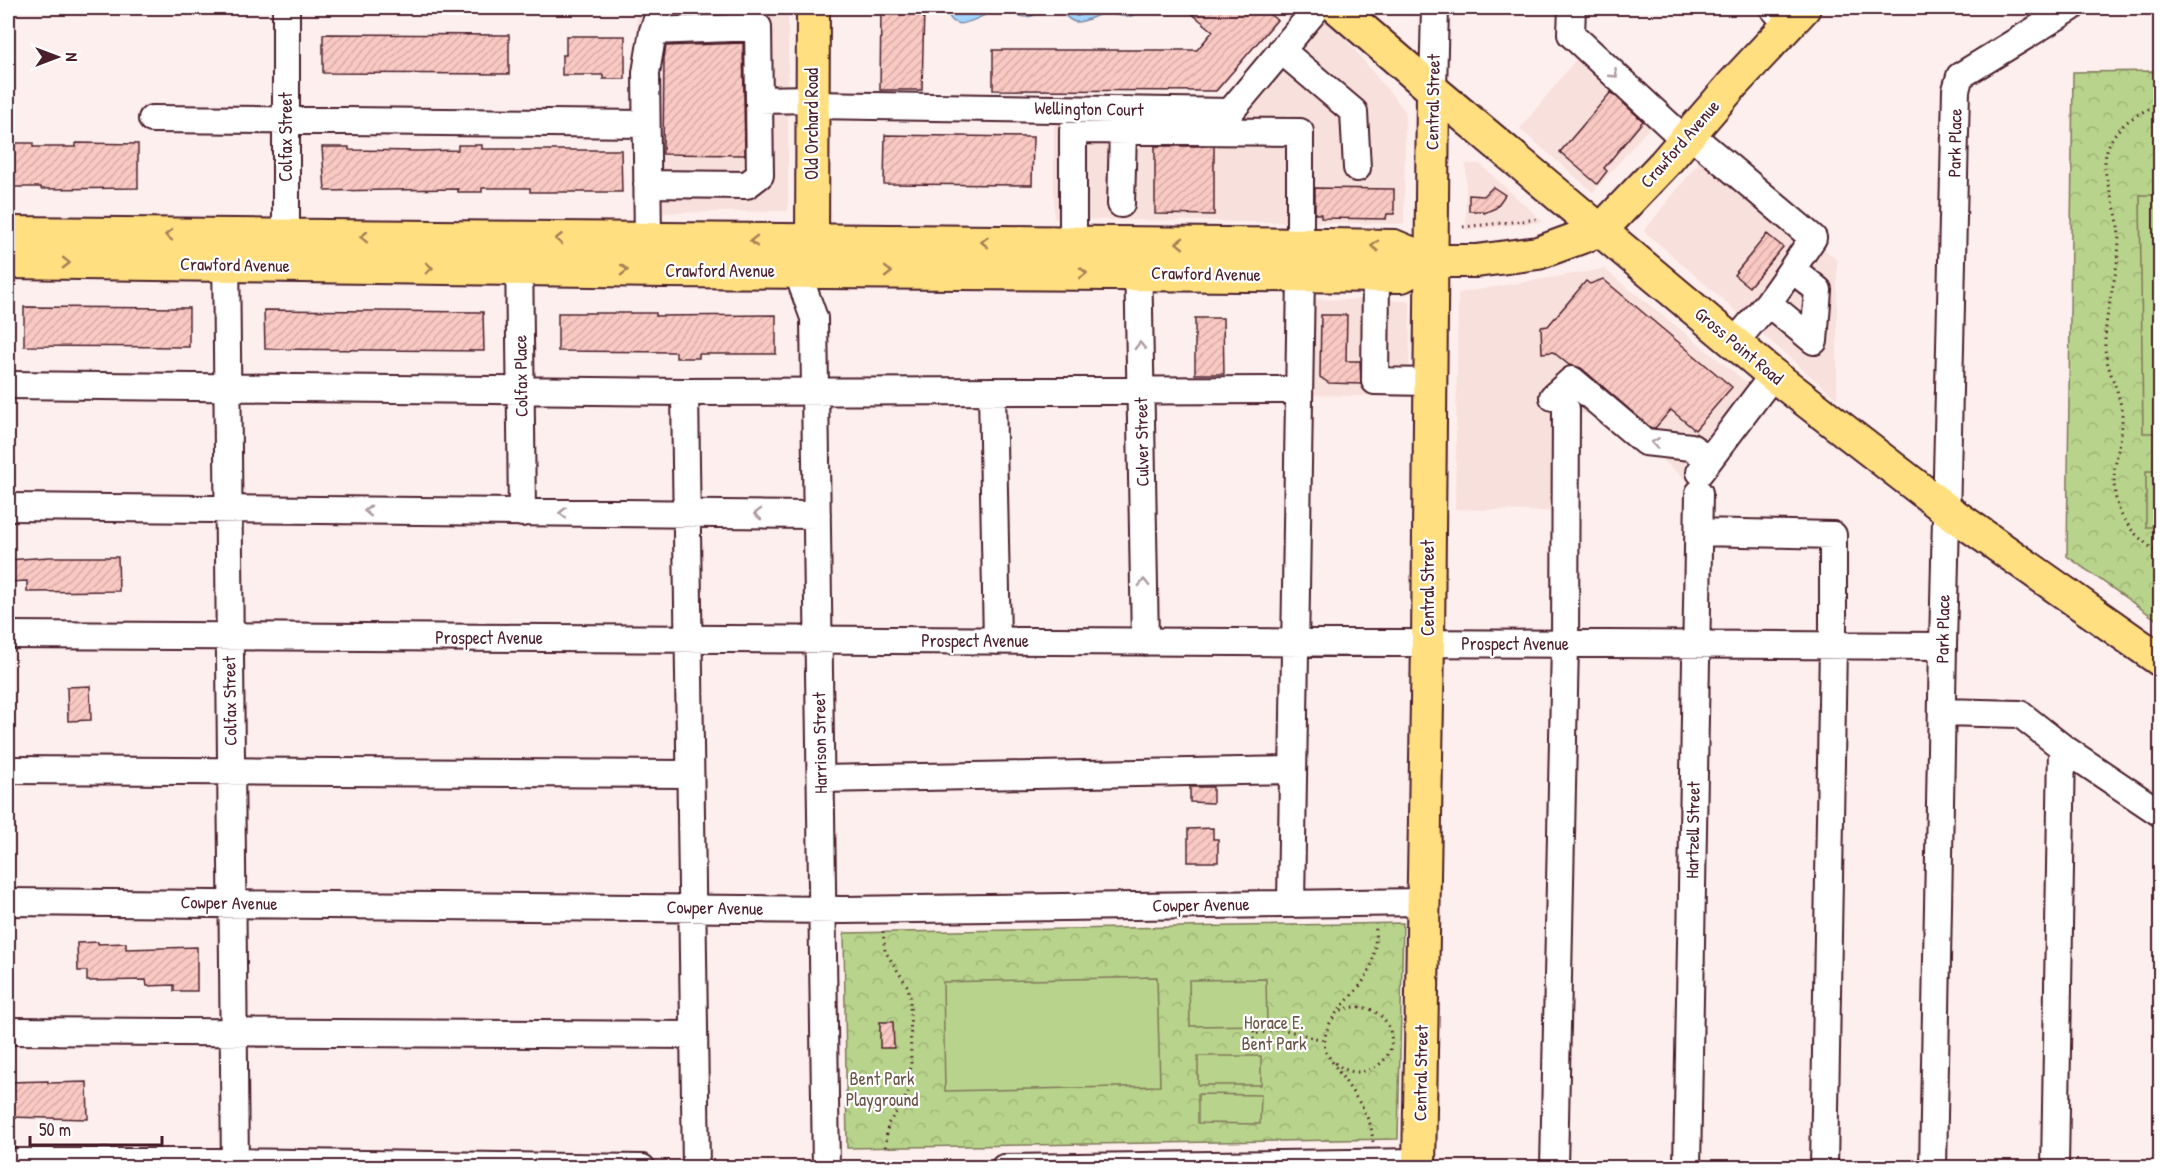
<svg xmlns="http://www.w3.org/2000/svg" width="2168" height="1175" font-family="'Patrick Hand',sans-serif">
<style>
.built{fill:#f8e0dc}
.forest{fill:url(#forest-crowns);stroke:#81795b;stroke-width:1.5}
.pitch{fill:#b8d38b;stroke:#81795b;stroke-width:1.5}
.water{fill:#a1d4ff;stroke:#7e8caa;stroke-width:1.5}
.lines{fill:none;stroke-linecap:round;stroke-linejoin:round}
.shore{stroke:#6d6780;stroke-width:1.5}
.building{fill:url(#building-hatch);stroke:#4a1f2b;stroke-width:1.5}
.minor-casing{stroke:#4a1f2b;stroke-width:30}
.major-casing{stroke:#4a1f2b;stroke-width:36}
.path{stroke:#4a1f2b;stroke-width:3;stroke-dasharray:1.5 4.5;stroke-linecap:butt}
.minor{stroke:#fff;stroke-width:26}
.major{stroke:#ffdf80;stroke-width:32}
.oneway{stroke:#ae9aa0}
.oneway2{stroke:#a47f56}
.labels{text-anchor:middle;stroke-width:4.5;stroke-linejoin:round;paint-order:stroke}
.street-label{font-size:18px;fill:#4a1f2b;stroke:#fff}
.park-label{font-size:18px;fill:#6b5548;stroke:#fff}
</style>
<defs>
<pattern id="forest-crowns" width="20" height="18" patternUnits="userSpaceOnUse" patternTransform="scale(1.5)"><rect width="20" height="18" fill="#b8d38b"/><path d="M2 6a3 3 0 1 1 6 0M12 15a3 3 0 1 1 6 0" fill="none" stroke="#a0b578"/></pattern>
<pattern id="building-hatch" width="6" height="6" patternUnits="userSpaceOnUse" patternTransform="scale(1.5)"><rect width="6" height="6" fill="#f9c9c3"/><path d="M-1 1l2-2M0 6l6-6M5 7l2-2" fill="none" stroke="#d7aca8"/></pattern>
</defs>
<rect width="100%" height="100%" fill="#fdefed"/>
<filter id="ink" filterUnits="userSpaceOnUse"><feTurbulence type="fractalNoise" baseFrequency=".0167" numOctaves="2"/><feDisplacementMap in="SourceGraphic" scale="12" xChannelSelector="R" yChannelSelector="G"/><feConvolveMatrix kernelMatrix="1 2 1 2 8 2 1 2 1" color-interpolation-filters="sRGB"/></filter>
<g filter="url(#ink)">
<!-- built -->
<path class="built" d="M637 8H788V211L635 213Z
M1324 13 1405 111 1404 224 1054 219V124L1239 123Z
M1582 52 1661 114 1593 192 1520 129Z
M1707 152 1837 260V399L1644 231Z
M1466 164H1480L1543 222 1466 230Z
M1604 269 1758 391 1688 481 1606 414 1566 413V512L1455 509 1458 293Z
M1307 299 1410 301 1409 397 1307 395Z"/>
<!-- forest -->
<path class="forest" d="M2160 71V622L2067 556 2073 72Z
M1403 923 1398 1139 847 1148 844 933Z"/>
<!-- pitch -->
<path class="pitch" d="M2140 195H2160V433H2143Z
M2146 471H2160V527H2146Z
M1157 977 1160 1086 945 1091 943 982Z
M1266 979 1267 1025 1190 1026 1189 980Z
M1198 1056H1261V1085H1198Z
M1198 1094 1261 1095 1260 1124 1198 1123Z"/>
<!-- water -->
<path class="water" d="M947 8H1141C1128 26 1113 9 1098 15 1091 18 1084 22 1076 22 1066 21 1062 8 1053 8 1044 8 1036 16 1027 17 1016 17 1005 9 995 11 980 15 951 39 947 8Z"/>
<g class="lines">
<!-- shore -->
<path class="shore" d="M1064 8 1077 16 1103 9 1126 11 1133 8"/>
</g>
<!-- building -->
<path class="building" d="M881 8H924L922 90H880Z
M1185 8H1261L1277 20 1216 91 993 90V50H1197L1213 31Z
M323 34 509 35V74L323 73Z
M566 36H625V79H603V75H562V55H566Z
M743 43 745 155 663 154 664 58 666 46Z
M1611 92 1643 121 1604 168 1607 171 1597 184 1560 152Z
M885 135 1033 137 1032 185 884 184Z
M11 143H33V147H76V143L138 144V188L41 189V187H11Z
M458 145H482V149H515V150H621L622 192H530V188H482V192H458V189L325 191 322 147H349V150L419 151 458 150Z
M1155 146H1214V215L1155 214Z
M1493 187 1505 195 1496 208 1484 213 1482 211H1469V195L1484 196Z
M1315 188 1394 189V214H1387L1386 219 1321 218V214H1315Z
M1767 234 1783 247 1749 287 1734 275Z
M1603 279 1732 387 1695 430 1671 410 1655 428H1651L1581 368 1569 365 1553 352 1542 353 1541 327 1548 326 1586 281 1590 284Z
M24 307 189 308V347L24 346Z
M264 310 483 312 484 351 265 349Z
M558 313H656V316L776 315V354H699V358H676V352L558 351Z
M1321 315H1347L1346 361H1360L1361 384 1329 383 1320 377Z
M1195 318H1223L1224 374H1195Z
M49 557H118L119 591 27 592V581L8 582V560Z
M90 686 91 720 68 721 67 687Z
M1190 787H1213V803L1190 802Z
M1213 828V839H1218V862H1188V829Z
M98 942V944L126 943V949L197 947V991H174V985L147 986 146 980 87 981V971H78L77 943Z
M880 1022H893L894 1048H880Z
M48 1081V1083L87 1082 88 1119 8 1117V1082Z"/>
<g class="lines">
<!-- minor casing -->
<g class="minor-casing">
<path id="minor" d="M1572 8 1571 34 1685 140
M1773 8 1788 24
M1281 50 1354 112 1357 168
M1433 90 1435 8
M759 100 813 99
M813 105 1230 112 1317 8
M152 119 646 124
M1690 134 1813 238 1792 269
M647 184 747 185 760 175 758 27 653 31
M1121 204 1123 131
M648 240 646 73 653 31 661 8
M1073 242V130L1300 132V244
M226 248 235 1168
M519 250 522 513
M286 253V8
M1138 255 1145 642
M797 271 814 318 826 1168
M1376 276 1375 381 1429 382
M1734 343 1768 303 1792 269 1818 290 1814 341 1768 303
M8 385 685 392 1299 390
M992 391 997 641
M685 392 696 1168
M1553 397 1572 380 1645 442 1691 447 1709 459
M1700 472 1773 375
M8 507 817 515
M1699 532 1833 535V645L1824 1168
M8 635 1943 646
M1942 712 2020 714 2062 747 2160 813
M8 770 690 774
M821 779 1293 770
M8 902 844 910 1423 902
M1291 904 1301 275
M8 1031 694 1035
M8 1162H235L642 1168
M1004 1168 1419 1162
M1554 1168 1565 644 1566 409
M1687 1168 1699 493
M1933 1168 1943 646 1956 90 1960 76 2071 8
M2055 1168 2062 747"/>
</g>
<!-- major casing -->
<g class="major-casing">
<path id="major" d="M1338 8 1433 90 1773 375 1947 510 2160 660
M8 233 1328 245 1394 246 1430 261H1476L1538 253 1601 230 1664 164 1733 84 1804 8
M803 260 812 241 813 8
M8 262 664 271 1402 276 1430 261
M1419 1168 1428 643 1433 90"/>
</g>
<!-- path -->
<path class="path" d="M2160 104C2137 113 2112 127 2106 154 2101 178 2116 202 2118 225 2123 265 2105 303 2105 343 2104 370 2124 394 2122 422 2122 438 2117 452 2115 467 2110 510 2127 531 2160 554
M1463 227 1540 219
M883 931 885 951 908 987 910 996 911 1064 909 1090 904 1101 888 1124 885 1149
M1253 1025 1254 1034 1282 1029 1323 1040
M1252 1045 1254 1034
M1335 1063C1344 1070 1354 1074 1365 1071 1414 1058 1389 990 1339 1011
M1373 1142 1371 1126 1363 1108 1325 1051C1320 1015 1356 1000 1369 971 1376 957 1375 940 1376 924"/>
<!-- minor -->
<use href="#minor" class="minor"/>
<!-- major -->
<use href="#major" class="major"/>
</g>
<!-- one-way arrows -->
<defs><path id="oneway-chevron" d="M-2-3.5L2.5 0L-2 3.5" fill="none" stroke-width="1.6" stroke-linecap="round" stroke-linejoin="round" transform="scale(1.5)"/></defs>
<g class="oneway">
<use href="#oneway-chevron" transform="translate(1614 74) rotate(43)"/>
<use href="#oneway-chevron" transform="translate(1140 346) rotate(-91)"/>
<use href="#oneway-chevron" transform="translate(1655 443) rotate(-172)"/>
<use href="#oneway-chevron" transform="translate(368 511) rotate(-179)"/>
<use href="#oneway-chevron" transform="translate(563 513) rotate(-180)"/>
<use href="#oneway-chevron" transform="translate(758 514) rotate(-180)"/>
<use href="#oneway-chevron" transform="translate(1144 583) rotate(-91)"/>
</g>
<g class="oneway2">
<use href="#oneway-chevron" transform="translate(169 235) rotate(-179)"/>
<use href="#oneway-chevron" transform="translate(364 237) rotate(-179)"/>
<use href="#oneway-chevron" transform="translate(559 239) rotate(-179)"/>
<use href="#oneway-chevron" transform="translate(754 241) rotate(-179)"/>
<use href="#oneway-chevron" transform="translate(985 242) rotate(180)"/>
<use href="#oneway-chevron" transform="translate(1180 243) rotate(-179)"/>
<use href="#oneway-chevron" transform="translate(1375 246) rotate(-179)"/>
<use href="#oneway-chevron" transform="translate(66 263) rotate(1)"/>
<use href="#oneway-chevron" transform="translate(429 268) rotate(1)"/>
<use href="#oneway-chevron" transform="translate(624 270) rotate(1)"/>
<use href="#oneway-chevron" transform="translate(888 272)"/>
<use href="#oneway-chevron" transform="translate(1083 273)"/>
</g>
</g>
<g class="labels">
<!-- street labels -->
<g class="street-label">
<text transform="translate(1433 102) rotate(-89)" y="6">Central Street</text>
<text transform="translate(1089 109) rotate(1)" y="6">Wellington Court</text>
<text transform="translate(812 124) rotate(-90)" y="6">Old Orchard Road</text>
<text transform="translate(286 137) rotate(-90)" y="6">Colfax Street</text>
<text transform="translate(1955 143) rotate(-89)" y="6">Park Place</text>
<text transform="translate(1680 144) rotate(-49)" y="6">Crawford Avenue</text>
<text transform="translate(235 265) rotate(1)" y="6">Crawford Avenue</text>
<text x="720" y="277">Crawford Avenue</text>
<text transform="translate(1206 274) rotate(1)" y="6">Crawford Avenue</text>
<text transform="translate(1739 346) rotate(40)" y="6">Gross Point Road</text>
<text transform="translate(521 376) rotate(-91)" y="6">Colfax Place</text>
<text transform="translate(1142 442) rotate(-91)" y="6">Culver Street</text>
<text transform="translate(1428 588) rotate(-90)" y="6">Central Street</text>
<text transform="translate(1943 629) rotate(-89)" y="6">Park Place</text>
<text x="489" y="644">Prospect Avenue</text>
<text x="975" y="647">Prospect Avenue</text>
<text x="1515" y="650">Prospect Avenue</text>
<text transform="translate(230 701) rotate(-91)" y="6">Colfax Street</text>
<text transform="translate(820 743) rotate(-91)" y="6">Harrison Street</text>
<text transform="translate(1693 830) rotate(-89)" y="6">Hartzell Street</text>
<text transform="translate(229 903) rotate(1)" y="6">Cowper Avenue</text>
<text transform="translate(1201 905) rotate(-1)" y="6">Cowper Avenue</text>
<text transform="translate(715 908) rotate(1)" y="6">Cowper Avenue</text>
<text transform="translate(1421 1073) rotate(-89)" y="6">Central Street</text>
</g>
<!-- park labels -->
<g class="park-label">
<text x="1274" y="1029">Horace E.<tspan x="1274" dy="21">Bent Park</tspan></text>
<text x="882" y="1085">Bent Park<tspan x="882" dy="21">Playground</tspan></text>
</g>
</g>
<!-- margin -->
<rect width="2168" height="1175" fill="none" stroke="#fff" stroke-width="30"/>
<rect x="15" y="15" width="2138" height="1145" fill="none" stroke="#4a1f2b" stroke-width="2" filter="url(#ink)"/>
<!-- north arrow -->
<g transform="translate(57 57) rotate(90)" stroke="#ffffff" stroke-width="4.5" paint-order="stroke">
<path d="M0-4.5L10 22L0 15L-10 22Z" fill="#4a1f2b"/>
<text y="-9" font-size="16" font-weight="bold" text-anchor="middle" fill="#4a1f2b">N</text>
</g>
<!-- scale -->
<path d="M30 1136v9h132v-9" fill="none" stroke="#4a1f2b" stroke-width="3"/>
<text x="39" y="1136" font-size="18" fill="#4a1f2b" stroke="#ffffff" stroke-width="4.5" paint-order="stroke">50 m</text>
</svg>
